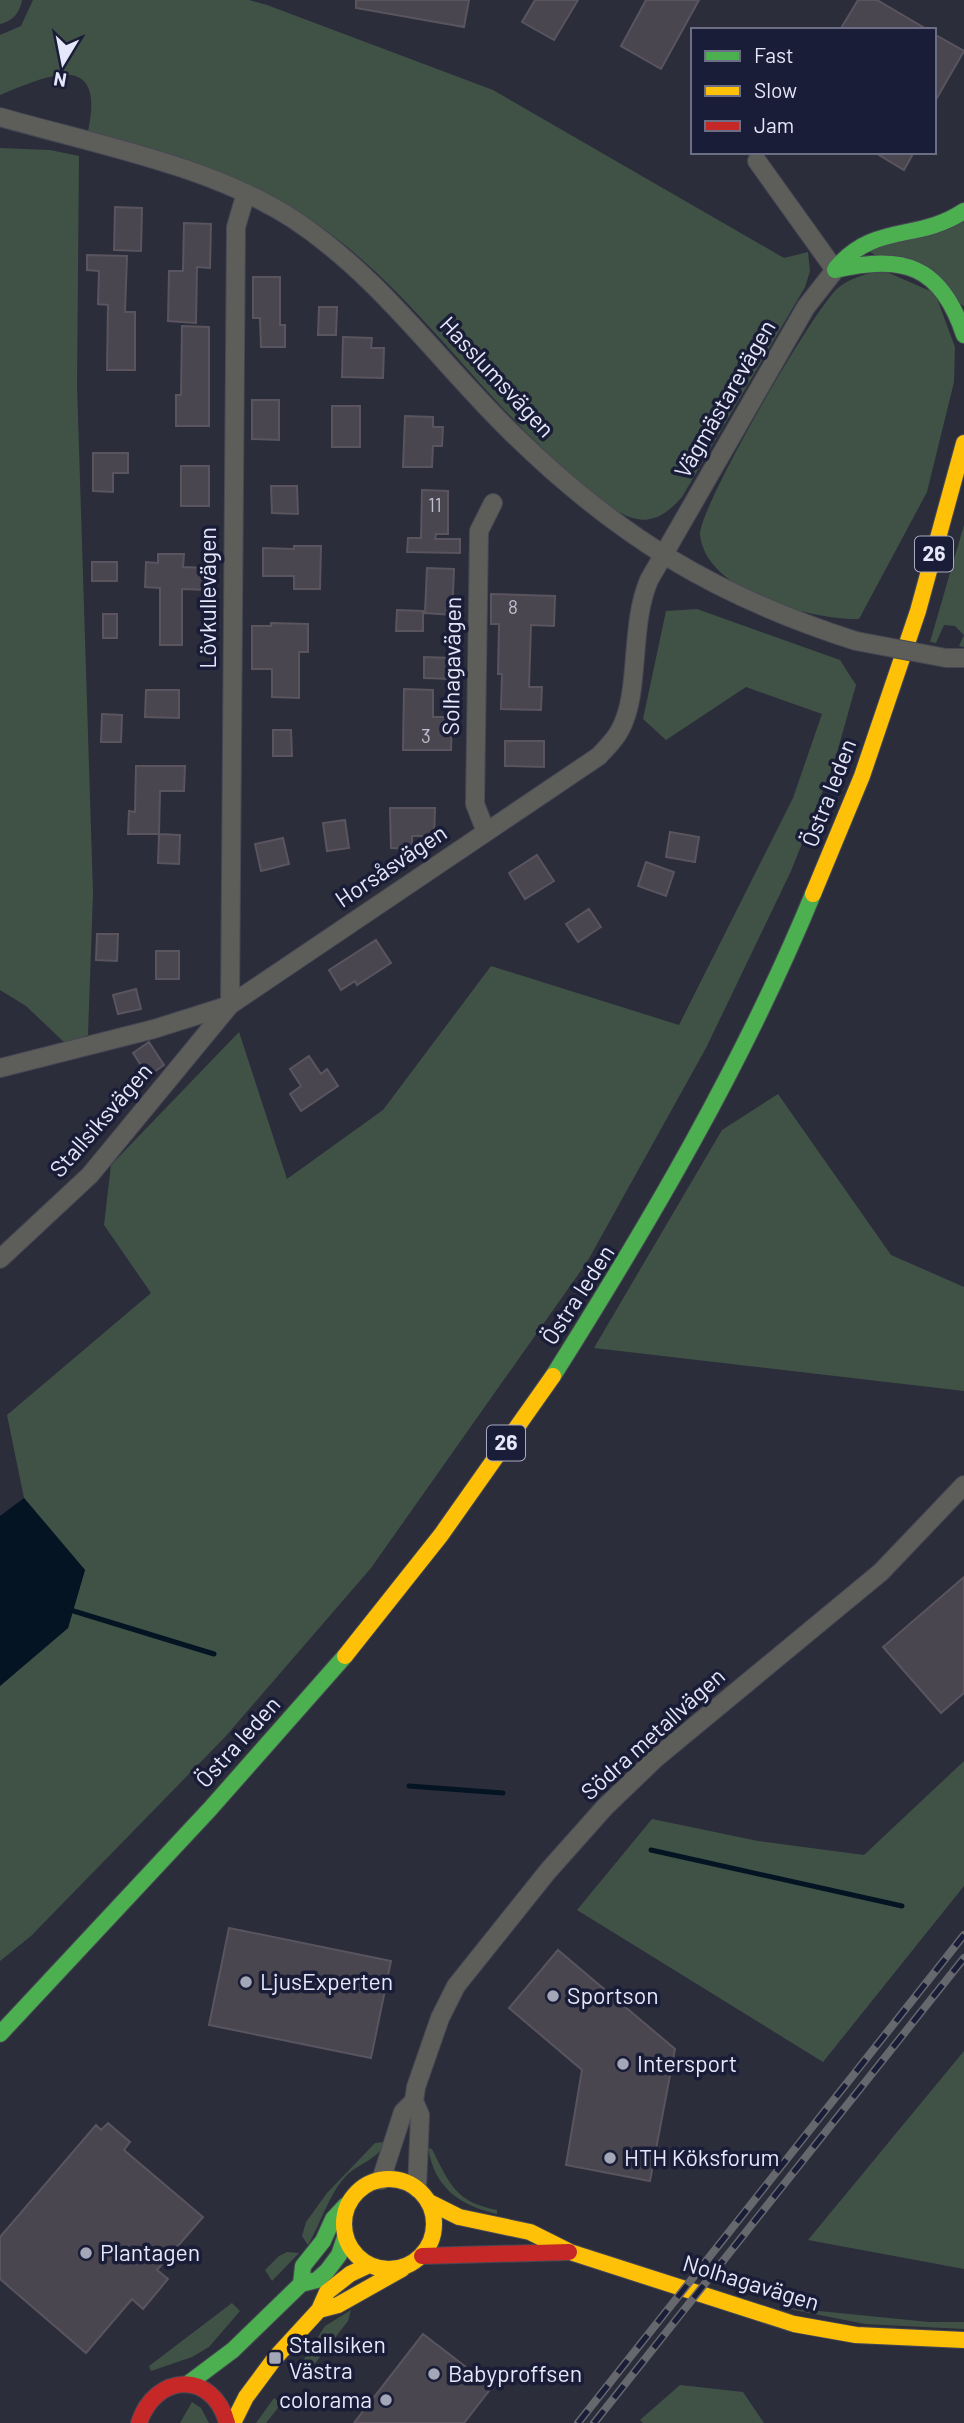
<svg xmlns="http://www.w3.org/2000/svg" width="964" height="2423" font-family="Barlow,sans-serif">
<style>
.green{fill:#405246}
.water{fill:#041423}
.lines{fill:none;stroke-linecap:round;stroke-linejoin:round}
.stream{stroke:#041423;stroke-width:5}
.building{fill:#4a4650;stroke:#59545e;stroke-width:2}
.street-casing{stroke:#474854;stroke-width:20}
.fast-casing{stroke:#474854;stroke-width:18}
.slow-casing{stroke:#474854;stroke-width:18}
.jam-casing{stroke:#474854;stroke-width:18}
.street{stroke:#5d5d5a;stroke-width:18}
.fast{stroke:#4caf50;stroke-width:16}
.slow{stroke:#ffc107;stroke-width:16}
.jam{stroke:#c62828;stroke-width:16}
.rail-casing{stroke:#67686d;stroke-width:8}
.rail{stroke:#1a1d37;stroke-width:5;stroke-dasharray:16;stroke-linecap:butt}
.street-bridge-casing{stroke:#474854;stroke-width:20;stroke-linecap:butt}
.street-bridge{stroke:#5d5d5a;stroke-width:18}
.poi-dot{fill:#a4a7b7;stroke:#1a1d37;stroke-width:2.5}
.labels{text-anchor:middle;stroke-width:7;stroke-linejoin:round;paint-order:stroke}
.number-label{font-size:19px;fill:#bec0d0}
.shield{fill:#1a1d37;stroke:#a8abc0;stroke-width:2}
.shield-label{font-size:21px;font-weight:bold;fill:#e5e8fa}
.street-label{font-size:23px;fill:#e5e8fa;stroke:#1a1d37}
.poi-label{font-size:23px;fill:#e5e8fa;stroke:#1a1d37;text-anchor:start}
</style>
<rect width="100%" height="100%" fill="#2b2d3b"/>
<!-- green -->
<path class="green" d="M0 0H22C20 13 13 21 0 24Z
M33 0H249L267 5 493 90 784 258 808 252 810 271 805 287 682 497C667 514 651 526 627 516 594 502 565 470 540 446 464 373 402 282 314 222 246 175 167 154 88 131 106 48 46 76 0 95V35L21 26Z
M0 148 50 150 79 156 77 385 93 893 88 1035 65 1043 26 1006 0 990Z
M964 222V306L863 248Z
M882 270 935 293 955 347 954 382 927 492 859 619C811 620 706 592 700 535 698 509 814 308 838 288 850 278 866 274 882 270Z
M964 525V647L959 646 964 635 955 626 944 625 936 643 930 642Z
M697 609 840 660 856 685 834 763 791 871 706 1048 587 1262 371 1568 225 1737 31 1936 0 1961V1686L68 1628 85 1570 24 1498 7 1415 151 1293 104 1225 111 1165 239 1032 287 1179 383 1110 491 966 679 1025 793 798 822 714 746 687 666 740 643 719 666 611Z
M778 1094 891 1255 964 1287V1391L594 1348 722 1130Z
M964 1761V1886L823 2062 577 1910 652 1819 758 1841 864 1855Z
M964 2051V2269L808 2240Z
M383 2142 385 2145C374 2161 358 2164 346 2176 330 2192 320 2225 308 2245L302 2236 306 2222 327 2193 375 2143Z
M428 2148 432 2149C450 2185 456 2202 497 2210V2214C459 2205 435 2188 428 2148Z
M287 2252 299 2253 272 2281 265 2270 279 2256Z
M232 2303 240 2311 209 2347 192 2357 151 2371 149 2366Z
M779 2307 929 2322H964V2329L865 2324Z
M351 2310 348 2321 309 2371 301 2364 325 2326Z
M680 2385 743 2392 764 2423H643L640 2420Z
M274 2398 281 2404 266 2423H256Z
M192 2402 201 2408 209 2423H180Z"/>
<!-- water -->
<path class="water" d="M24 1498 85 1570 68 1628 0 1686V1516Z"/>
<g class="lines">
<!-- stream -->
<path class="stream" d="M67 1609 214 1654
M409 1786 503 1793
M651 1850 902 1906"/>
</g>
<!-- building -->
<path class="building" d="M356 0H469L464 27 356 8Z
M535 0H578L554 40 522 22Z
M646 0H699L661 69 621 46Z
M858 0H877L928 30H840Z
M934 34 964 51 934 103Z
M874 152H914L904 170Z
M115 207 142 208 141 251 114 250Z
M184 223 211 224 210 268 197 267 196 323 168 321 169 271H183Z
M87 255 127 256 125 312H135V370H107L108 305 98 304 99 271 87 270Z
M253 277H280V325H285V347H261L260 318H253Z
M319 307H337L336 335H318Z
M182 326 209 327V426H176V395H181Z
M343 337 372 338 371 348H384L383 378 342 377Z
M252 400H279V440L252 439Z
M332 406H360V447H332Z
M405 416 433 417V427H443L442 446H433L432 467H403Z
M93 453H128V473H113V492L93 491Z
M181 466H209V506H181Z
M271 486H297L298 514 272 513Z
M422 490 448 491V534H436L435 539H460V553L407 552 408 538H421Z
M294 546H321L320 589H294V576H263V548L294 549Z
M158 554H184L183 567 207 568V590L182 589V645H160V588L145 587 146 562 158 563Z
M92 562H117V581H92Z
M427 568 454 569 452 615 425 613Z
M491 594 555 596 554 626 531 625 529 687H542L541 710 501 709 502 674H498L499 624H491Z
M397 610 423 611V631H396Z
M103 614H117V638H103Z
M271 623 308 624V652H299V698L272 697V669H252V626H271Z
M424 657 452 658 451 679 424 678Z
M404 689 433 690V717H452L451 750H403Z
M146 690H179V718L145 717Z
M102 714 122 715 121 742H101Z
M273 730H291L292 756H273Z
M505 741H544V767L505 766Z
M136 766H185L184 791H160L159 834H128L129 811 135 812Z
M390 808H435L434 836H412V849L391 848Z
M345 820 349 848 327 851 323 823Z
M670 832 699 837 695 862 666 857Z
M159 834 180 835 179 864 158 863Z
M283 838 289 864 261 871 255 844Z
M537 855 554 881 525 899 509 873Z
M646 862 674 872 666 896 638 886Z
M589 909 601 927 578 942 566 924Z
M97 934H118L117 961 96 960Z
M376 940 391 963 357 985 355 981 341 990 329 970Z
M156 951H179V979H156Z
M136 989 141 1009 118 1014 113 995Z
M149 1042 164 1065 148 1076 133 1053Z
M309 1056 321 1074 327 1069 338 1086 301 1111 290 1094 301 1086 290 1069Z
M964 1577V1693L941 1713 883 1647Z
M229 1928 391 1961 371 2058 209 2025Z
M558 1950 675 2049 650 2181 566 2165 582 2070 509 2008Z
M108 2123 130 2142 124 2150 203 2217 157 2270 168 2279 143 2309 132 2299 86 2353 0 2279V2237L96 2125 101 2130Z
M423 2334 492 2387 464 2423H354Z"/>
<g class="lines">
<!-- street casing -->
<g class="street-casing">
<path id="street" d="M0 117C94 144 212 166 293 219 381 277 438 361 512 433 617 536 715 596 856 641
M946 658H964
M486 832 475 804 479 531 493 503
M0 1068 154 1029 230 1005 599 756C606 748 615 740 620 730 641 692 629 627 649 580L806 307 835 270 757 161
M0 1259 90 1175 230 1005 236 227 246 193
M381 2180 403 2112 414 2101
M417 2188 420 2115 414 2101 416 2087 440 2018 456 1986 548 1871 605 1807 656 1758 881 1572 964 1485"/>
</g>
<!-- fast casing -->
<g class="fast-casing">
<path id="fast" d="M836 268C875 222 918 242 964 211
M835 270C903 254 941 265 964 335
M553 1376C650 1222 743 1064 813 894
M0 2034 210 1809 345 1656
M301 2284 303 2266 323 2241 333 2219 346 2205
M189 2383 233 2350 301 2284 317 2280 327 2271 339 2255 345 2237"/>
</g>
<!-- slow casing -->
<g class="slow-casing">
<path id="slow" d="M813 894 862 776 918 611 964 443
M345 1656 441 1535 553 1376
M344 2224a45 45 0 1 1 90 0a45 45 0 1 1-90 0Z
M429 2202 459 2217 530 2232 570 2252 794 2324 856 2335 964 2340
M319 2310 338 2305 402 2269
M233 2423 246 2397 275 2358 319 2310 327 2292 350 2274 369 2265"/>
</g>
<!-- jam casing -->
<g class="jam-casing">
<path id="jam" d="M422 2256 569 2252
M139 2423C155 2373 213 2370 227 2423"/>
</g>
<!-- street -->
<use href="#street" class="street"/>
<!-- fast -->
<use href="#fast" class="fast"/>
<!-- slow -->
<use href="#slow" class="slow"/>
<!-- jam -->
<use href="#jam" class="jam"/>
<!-- rail casing -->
<g class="rail-casing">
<path id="rail" d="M578 2423 964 1935
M594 2423 964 1958"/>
</g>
<!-- rail -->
<use href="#rail" class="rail"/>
<!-- street-bridge casing -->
<g class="street-bridge-casing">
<path id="street-bridge" d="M856 641 946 658"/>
</g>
<!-- street-bridge -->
<use href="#street-bridge" class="street-bridge"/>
</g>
<!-- markers -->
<g class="poi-dot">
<circle cx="246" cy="1982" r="7"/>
<circle cx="553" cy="1996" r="7"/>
<circle cx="623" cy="2064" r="7"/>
<circle cx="610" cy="2158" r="7"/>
<circle cx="86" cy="2253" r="7"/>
<rect x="268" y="2351" width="14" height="14" rx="3.5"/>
<circle cx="434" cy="2374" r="7"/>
<circle cx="386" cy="2400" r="7"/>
</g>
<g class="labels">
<!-- number labels -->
<g class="number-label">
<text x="435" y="512">11</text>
<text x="513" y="614">8</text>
<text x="426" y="743">3</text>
</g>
<!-- shield labels -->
<g class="shield">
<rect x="915" y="536.5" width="38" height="35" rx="5"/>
<rect x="487" y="1425.5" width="38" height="35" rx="5"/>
</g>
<g class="shield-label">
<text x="934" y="561">26</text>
<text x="506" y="1450">26</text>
</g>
<!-- street labels -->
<g class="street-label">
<text transform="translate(497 377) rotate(47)" y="8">Hasslumsvägen</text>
<text transform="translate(725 399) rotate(-60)" y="8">Vägmästarevägen</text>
<text transform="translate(208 598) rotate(-90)" y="8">Lövkullevägen</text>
<text transform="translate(452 666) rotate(-89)" y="8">Solhagavägen</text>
<text transform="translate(829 793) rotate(-69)" y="8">Östra leden</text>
<text transform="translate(391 866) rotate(-34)" y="8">Horsåsvägen</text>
<text transform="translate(101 1120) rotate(-49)" y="8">Stallsiksvägen</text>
<text transform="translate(578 1295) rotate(-57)" y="8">Östra leden</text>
<text transform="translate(653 1734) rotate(-42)" y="8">Södra metallvägen</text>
<text transform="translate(238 1742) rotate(-48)" y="8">Östra leden</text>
<text transform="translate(751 2283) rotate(17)" y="8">Nolhagavägen</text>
</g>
<!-- poi labels -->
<g class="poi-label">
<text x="260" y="1990">LjusExperten</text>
<text x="567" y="2004">Sportson</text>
<text x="637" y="2072">Intersport</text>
<text x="624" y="2166">HTH Köksforum</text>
<text x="100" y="2261">Plantagen</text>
<text x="289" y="2353">Stallsiken<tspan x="289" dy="26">Västra</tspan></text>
<text x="448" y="2382">Babyproffsen</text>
<text x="372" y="2408" text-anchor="end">colorama</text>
</g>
</g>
<!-- legend -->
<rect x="691" y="28" width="245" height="126" fill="#1a1d37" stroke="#6b6e85" stroke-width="2"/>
<rect x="705" y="51" width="35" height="10" fill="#4caf50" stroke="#6b6e85" stroke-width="2"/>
<text x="754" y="63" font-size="21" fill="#e5e8fa">Fast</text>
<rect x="705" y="86" width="35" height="10" fill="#ffc107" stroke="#6b6e85" stroke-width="2"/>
<text x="754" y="98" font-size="21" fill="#e5e8fa">Slow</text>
<rect x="705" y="121" width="35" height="10" fill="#c62828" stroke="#6b6e85" stroke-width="2"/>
<text x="754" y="133" font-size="21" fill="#e5e8fa">Jam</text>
<!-- north arrow -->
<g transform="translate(63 63) rotate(190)" stroke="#1a1d37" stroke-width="5" paint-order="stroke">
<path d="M0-5L12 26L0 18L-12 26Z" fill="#e5e8fa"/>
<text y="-10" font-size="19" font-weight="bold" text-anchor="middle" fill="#e5e8fa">N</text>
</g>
</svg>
